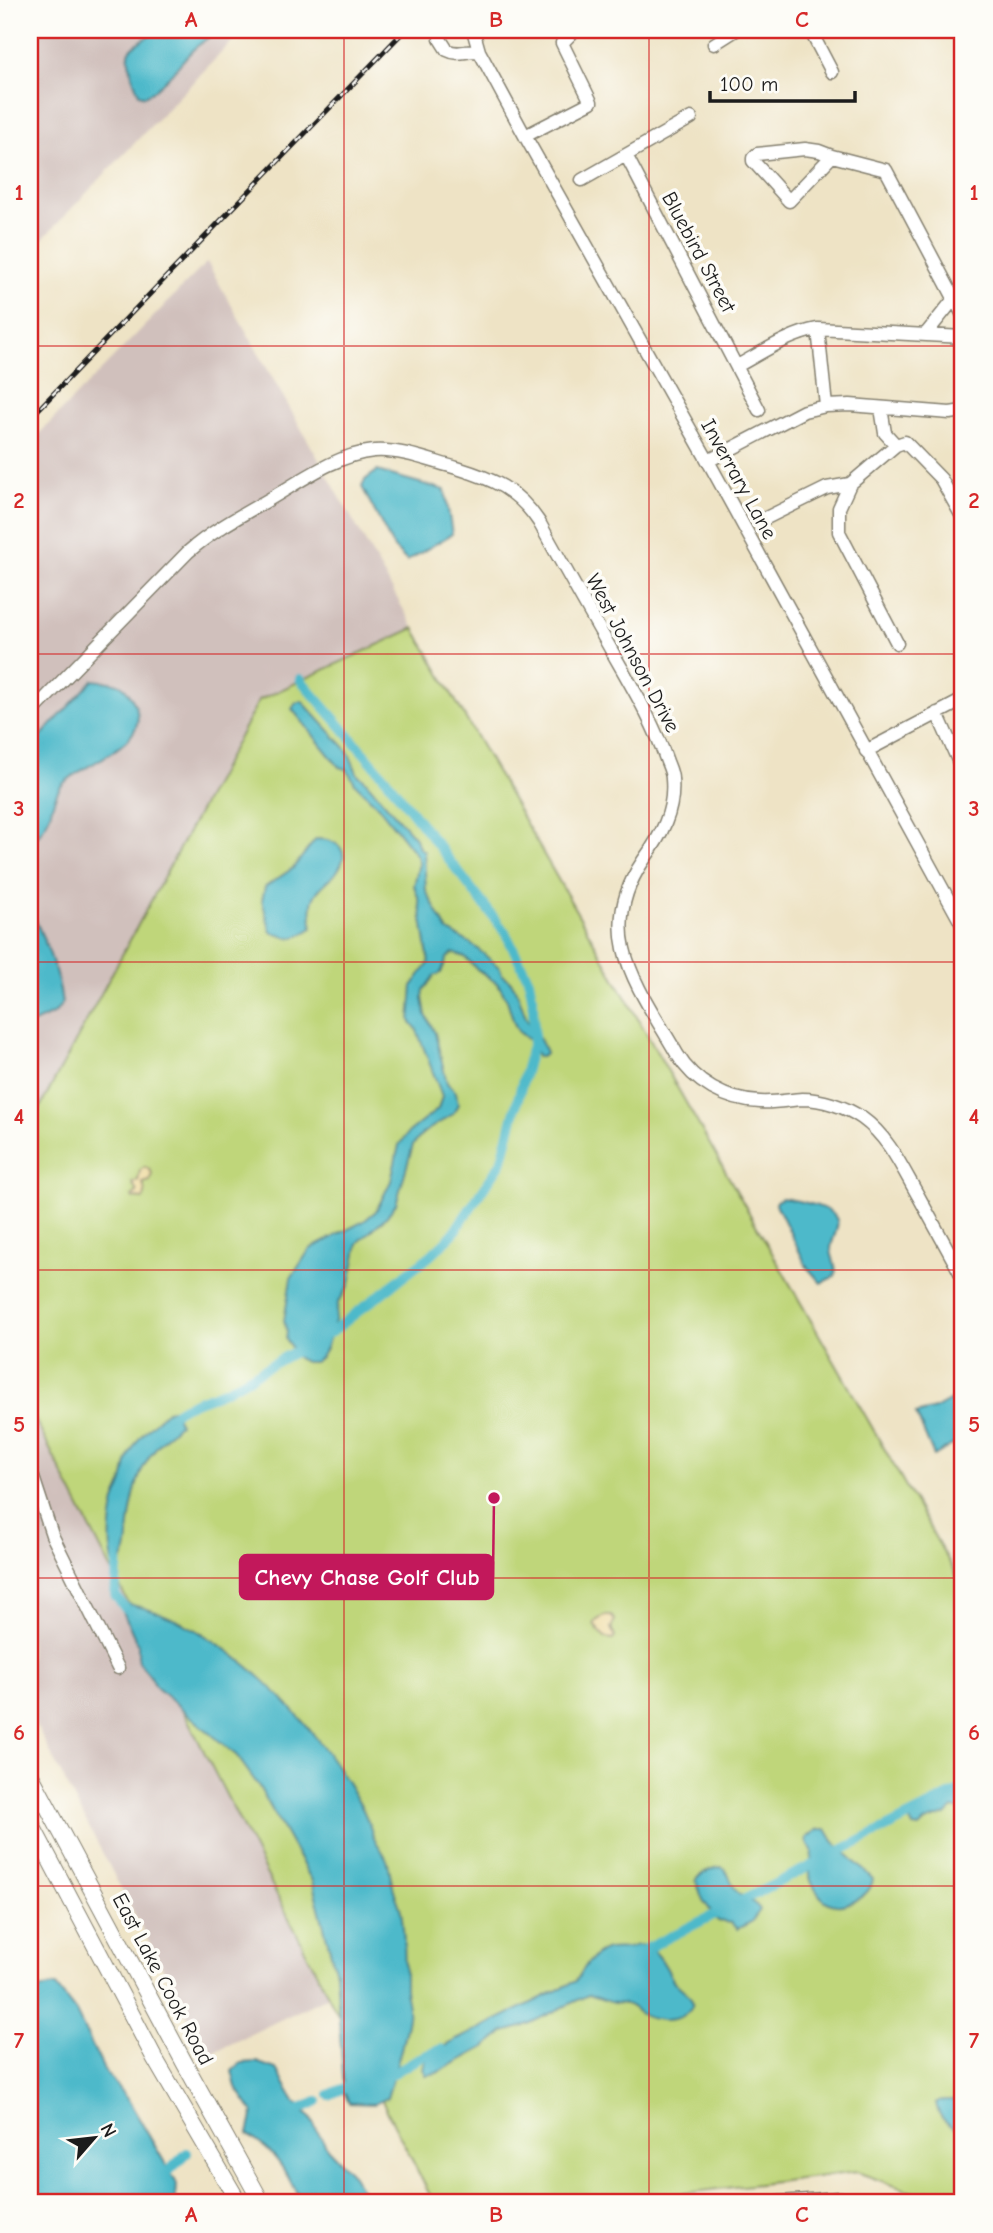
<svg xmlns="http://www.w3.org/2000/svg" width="993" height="2233" font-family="'Comic Neue',sans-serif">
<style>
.industrial{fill:#d0c0bc}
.green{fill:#bfd67a;stroke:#6e794b;stroke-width:2}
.sand{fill:#eeda9e;stroke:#857b5d;stroke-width:2}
.water{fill:#4eb9ca;stroke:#356a73;stroke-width:2}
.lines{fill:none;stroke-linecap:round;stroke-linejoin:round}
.canal{stroke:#4eb9ca;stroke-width:10}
.minor-casing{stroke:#858070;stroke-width:15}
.major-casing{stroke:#858070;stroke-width:18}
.minor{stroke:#fff;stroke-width:12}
.major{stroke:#fff;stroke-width:16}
.rail-casing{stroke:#1c1c1c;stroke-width:5}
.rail{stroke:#fdfcf7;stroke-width:2.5;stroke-dasharray:8;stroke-linecap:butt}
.grid{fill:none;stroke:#d62828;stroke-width:2;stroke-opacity:0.55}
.labels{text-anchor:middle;stroke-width:7;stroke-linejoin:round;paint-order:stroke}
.street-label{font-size:21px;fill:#1c1c1c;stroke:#fdfcf7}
.leader{fill:none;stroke:#c2185b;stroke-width:2.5}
.callout-dot{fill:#c2185b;stroke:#fdfcf7;stroke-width:2.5}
.callout{fill:#c2185b;stroke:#c2185b;stroke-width:2.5}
.callout-label{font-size:23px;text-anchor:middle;font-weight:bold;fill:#fff}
.neatline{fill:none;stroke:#d62828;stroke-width:2.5}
.grid-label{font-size:23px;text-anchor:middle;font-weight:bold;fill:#d62828}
</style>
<rect width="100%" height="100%" fill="#fdfcf7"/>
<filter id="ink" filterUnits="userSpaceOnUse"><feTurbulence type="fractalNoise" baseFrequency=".0143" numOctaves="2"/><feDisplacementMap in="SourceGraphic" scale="14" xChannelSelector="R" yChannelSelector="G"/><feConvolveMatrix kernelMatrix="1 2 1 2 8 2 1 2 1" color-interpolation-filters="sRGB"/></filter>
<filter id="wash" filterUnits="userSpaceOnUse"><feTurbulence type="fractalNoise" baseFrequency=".00686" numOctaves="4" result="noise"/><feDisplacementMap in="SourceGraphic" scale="28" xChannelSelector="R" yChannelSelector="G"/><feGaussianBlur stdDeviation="1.57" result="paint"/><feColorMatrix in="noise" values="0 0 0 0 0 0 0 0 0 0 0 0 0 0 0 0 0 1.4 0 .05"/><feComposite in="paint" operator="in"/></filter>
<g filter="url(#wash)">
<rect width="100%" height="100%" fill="#eee3c5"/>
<!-- industrial -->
<path class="industrial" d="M30 30H243L30 252Z
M207 262 414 628 259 700 30 1126V443Z
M30 1410 329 1996 208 2055 30 1714Z"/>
<!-- green -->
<path class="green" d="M414 628 963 1586V2203H942L857 2172 605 2203H456L433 2201 30 1410V1126L259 700Z"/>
<!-- sand -->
<path class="sand" d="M145 1167 149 1169 152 1173 150 1181 143 1183C144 1189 147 1193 143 1199L133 1198 132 1196 137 1192 132 1182 138 1181 140 1170Z
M604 1616H611L615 1620 611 1628 615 1636 613 1639 605 1638 594 1625 596 1621Z"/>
<!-- water -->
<path class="water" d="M160 30H217C210 37 202 42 195 48 178 64 166 84 145 96L139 94C135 84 124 58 131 49 137 41 152 35 160 30Z
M377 471 445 490 452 534 407 561 394 548 362 487 365 480Z
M93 680C118 683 124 680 135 705 153 745 82 763 62 785 53 795 53 808 48 819 45 828 38 834 34 842 31 848 32 856 30 863V748Z
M302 701 348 751 358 775 364 779 416 839 419 848 424 851 426 891 447 930 472 944 500 968 502 975C521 985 520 1009 530 1025 536 1035 544 1042 546 1054L538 1057 529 1040 518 1031 514 1023 507 1000 498 984 478 970 465 957 453 953 447 958 441 973 434 976 424 990 423 998 426 1015 435 1033 447 1083 456 1092 458 1104 453 1114 423 1133 413 1145 396 1204 387 1216 358 1243 350 1284 338 1303 335 1321 326 1348 320 1358 314 1362H305L297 1358 286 1339 287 1331 284 1321 291 1278 310 1249 364 1221 376 1211 391 1181 399 1145 409 1132 438 1109 442 1096 416 1028 410 1021 413 985 429 963 419 900 414 886 419 863 417 856 377 805 356 785 347 769 339 767 292 709 296 703Z
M316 839C339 839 353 852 335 874 328 882 316 889 313 900 310 908 312 920 312 928 295 940 291 940 271 932L262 900 265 887 293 868Z
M30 908C44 939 58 969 62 1003L55 1013 30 1025Z
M782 1198C796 1201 843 1206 837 1227 836 1234 832 1240 831 1248 831 1259 838 1265 835 1276L821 1283 807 1267 776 1204V1201Z
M958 1396H963V1447L952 1445 934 1456 916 1414 935 1409Z
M172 1409 177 1417 179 1424C143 1455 135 1478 129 1525 127 1543 129 1550 119 1567L114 1566C108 1545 110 1523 115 1501 117 1494 121 1488 123 1481 126 1470 126 1460 132 1450 140 1434 155 1422 168 1410Z
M128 1604C227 1624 316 1723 362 1808 367 1817 370 1828 374 1837 377 1845 384 1852 387 1860 390 1868 390 1878 393 1886 395 1895 399 1903 401 1911 405 1936 405 1960 405 1985 404 1995 410 2007 408 2017 404 2044 395 2071 387 2098L374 2104 349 2103 344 2092 336 1973 312 1881 258 1785 237 1756 156 1687 151 1677 138 1661V1645L123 1612Z
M963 1786V1808L960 1810 953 1808 946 1815 925 1822 919 1828 913 1827 910 1821 909 1812 937 1799 944 1801 952 1798 953 1791Z
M818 1829H826L833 1841 873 1879C871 1890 865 1895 856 1900 835 1911 822 1904 812 1883 807 1874 812 1860 812 1850L807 1843 806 1838Z
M722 1867C730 1873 731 1884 737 1892 744 1900 755 1900 760 1910L751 1922 737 1929 731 1923 718 1921 703 1900 696 1881C703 1872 710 1868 722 1867Z
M636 1945C657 1945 664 1964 673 1980 676 1987 705 1999 686 2014 674 2023 651 2021 639 2013 636 2011 634 2008 630 2006 626 2003 620 2004 614 2003 606 2002 597 1997 588 1995L522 2027 504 2032 485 2047 437 2073 426 2075 423 2068 428 2054 576 1981C584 1968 592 1953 608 1949 618 1947 626 1951 636 1945Z
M56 1986 76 2012 103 2068 130 2103 176 2182 175 2203H30V1990Z
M256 2062 276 2069 299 2108 309 2116 327 2148 351 2173 366 2197 367 2203H301C292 2184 284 2166 269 2151 262 2144 254 2141 248 2134L253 2112 236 2087 232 2071 241 2063Z
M963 2099V2130C948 2125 939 2120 936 2103 945 2098 954 2104 963 2099Z"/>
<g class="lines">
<!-- canal -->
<path class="canal" d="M300 679 388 781 505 932 529 980 533 1002 534 1038 501 1163 452 1235 430 1256 333 1331 319 1338
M166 1421C180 1403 208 1399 228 1389 254 1375 279 1360 305 1346
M118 1555 115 1595 125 1608
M638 1953 963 1789
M382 2075 394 2073 417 2059 441 2049
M329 2095 357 2082
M289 2115 317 2101
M169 2171 187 2153"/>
</g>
</g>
<g filter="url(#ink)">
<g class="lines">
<!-- minor casing -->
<g class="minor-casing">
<path id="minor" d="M442 30 440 39 447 50C458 56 468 50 479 51
M473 30 479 51 525 136 708 461 963 926
M810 30 832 72
M714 44 736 30
M525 136 591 102 562 43 575 30
M805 149 819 151 832 156 789 201 753 161V158L757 154Z
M626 155 759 410
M832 156 886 170 963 315
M582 180 691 118
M818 329 826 406
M925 335 954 299
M737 366C763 352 789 334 818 329L963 337
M881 408 885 433 896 445
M708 461 804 411 826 406 850 405 950 413 963 411
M766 518 827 488 850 484
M897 643 839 532V508L850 484 896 445 905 442 941 479 963 518
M937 713 961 767
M30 714 188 552C212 531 240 516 268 500 301 481 335 455 374 451 402 449 430 461 457 468 493 479 517 489 539 522 566 571 594 620 622 669 639 699 655 727 666 759 668 765 672 772 672 779 675 811 661 836 643 861 593 935 640 989 677 1054 694 1083 727 1101 760 1102 774 1103 788 1100 802 1099 822 1099 846 1107 862 1118 890 1138 903 1170 920 1199 934 1225 949 1251 963 1278
M866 751 963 700
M30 1468 52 1535 118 1668
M763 2203 839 2198 888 2203"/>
</g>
<!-- major casing -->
<g class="major-casing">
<path id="major" d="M30 1774 185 2064 262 2203
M30 1822 155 2059 239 2203"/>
</g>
<!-- minor -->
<use href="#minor" class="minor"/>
<!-- major -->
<use href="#major" class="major"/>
<!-- rail casing -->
<g class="rail-casing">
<path id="rail" d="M30 418 405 30"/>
</g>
<!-- rail -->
<use href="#rail" class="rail"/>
</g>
</g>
<!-- grid -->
<path class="grid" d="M344 30V2203M649 30V2203M30 346H963M30 654H963M30 962H963M30 1270H963M30 1578H963M30 1886H963"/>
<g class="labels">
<!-- street labels -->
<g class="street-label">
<text transform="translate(699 252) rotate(62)" y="7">Bluebird Street</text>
<text transform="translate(739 479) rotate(61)" y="7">Inverrary Lane</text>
<text transform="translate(633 653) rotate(62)" y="7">West Johnson Drive</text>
<text transform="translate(163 1979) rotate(62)" y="7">East Lake Cook Road</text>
</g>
</g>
<!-- callouts -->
<path class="leader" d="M494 1498L493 1577"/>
<circle class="callout-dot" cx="494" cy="1498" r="7"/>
<rect class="callout" x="240" y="1555" width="253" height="44" rx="7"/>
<g class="callout-label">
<text x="367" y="1585">Chevy Chase Golf Club</text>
</g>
<!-- margin -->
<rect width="993" height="2233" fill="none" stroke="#fdfcf7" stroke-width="77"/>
<!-- north arrow -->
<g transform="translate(94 2138) rotate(62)" stroke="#fdfcf7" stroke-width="5" paint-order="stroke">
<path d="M0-5L12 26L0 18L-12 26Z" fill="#1c1c1c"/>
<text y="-10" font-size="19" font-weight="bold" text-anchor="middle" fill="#1c1c1c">N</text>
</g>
<!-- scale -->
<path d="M710 91v10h145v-10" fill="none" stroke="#1c1c1c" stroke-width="3.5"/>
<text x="720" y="91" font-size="21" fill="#1c1c1c" stroke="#fdfcf7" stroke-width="5" paint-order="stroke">100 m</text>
<rect x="38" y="38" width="916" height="2156" class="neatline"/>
<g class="grid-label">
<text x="191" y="27">A</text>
<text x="496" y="27">B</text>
<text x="802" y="27">C</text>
<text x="19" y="200">1</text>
<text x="974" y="200">1</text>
<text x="19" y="508">2</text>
<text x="974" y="508">2</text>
<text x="19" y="816">3</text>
<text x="974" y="816">3</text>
<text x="19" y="1124">4</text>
<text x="974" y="1124">4</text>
<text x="19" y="1432">5</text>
<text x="974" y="1432">5</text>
<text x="19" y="1740">6</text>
<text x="974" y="1740">6</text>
<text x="19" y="2048">7</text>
<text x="974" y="2048">7</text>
<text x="191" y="2222">A</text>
<text x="496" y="2222">B</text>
<text x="802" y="2222">C</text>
</g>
</svg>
